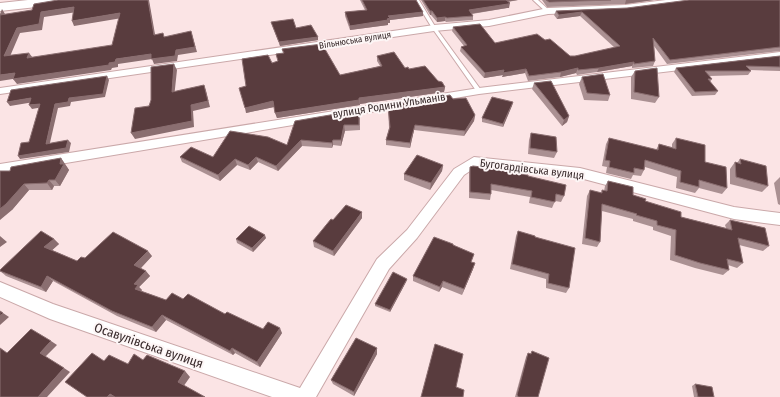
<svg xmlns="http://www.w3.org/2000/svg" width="780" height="397" font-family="'Fira Sans Condensed',sans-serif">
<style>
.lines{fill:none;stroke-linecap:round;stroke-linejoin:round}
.lane-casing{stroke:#caa8a9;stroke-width:2}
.street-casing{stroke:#caa8a9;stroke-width:2}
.secondary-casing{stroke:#caa8a9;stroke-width:2}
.lane{fill:#fff;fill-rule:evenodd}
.street{fill:#fff;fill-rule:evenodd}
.secondary{fill:#fff;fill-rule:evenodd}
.wall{fill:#aa9092}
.shaded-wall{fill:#8a6e70}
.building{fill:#593c3e;stroke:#8a6e70;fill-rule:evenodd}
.labels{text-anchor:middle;stroke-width:4;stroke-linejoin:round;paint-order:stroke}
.far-street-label{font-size:9px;fill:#392b2c;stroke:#fdf6f6}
.street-label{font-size:11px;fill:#392b2c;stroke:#fdf6f6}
.near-street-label{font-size:13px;fill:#392b2c;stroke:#fdf6f6}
</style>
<rect width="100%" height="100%" fill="#fbe4e5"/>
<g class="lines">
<!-- lane casing -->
<g class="lane-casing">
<path id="lane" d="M415 0H419L436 28 481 90V92H477L432 28Z
M533 0H538L550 11 546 12Z"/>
</g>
<!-- street casing -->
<g class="street-casing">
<path id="street" d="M666 0H692L687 3 625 11 548 14 489 26 434 31 0 94V88L434 25 489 20 548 8 625 5Z
M780 52V58L479 94 0 174V164L479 88Z
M474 157 580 168 734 207 780 213V225L734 219 580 178 476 167 464 175 417 238 389 269 316 397H272L50 319 0 297V282L53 304 300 388 377 259 407 230 454 169Z"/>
</g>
<!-- secondary casing -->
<g class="secondary-casing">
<path id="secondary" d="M28 0H70L69 3 64 4 0 11V3Z"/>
</g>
<!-- lane -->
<use href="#lane" class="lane"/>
<!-- street -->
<use href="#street" class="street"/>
<!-- secondary -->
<use href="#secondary" class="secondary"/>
</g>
<!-- wall -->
<path class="wall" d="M360 0H416L423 16 390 20V23H388V25L350 30 345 16V12L365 10Z
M421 0H518L508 2 509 8H507L472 14 473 16V20L446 22 445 21 437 22 431 15H430Z
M542 0H654L625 4 547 7Z
M780 0V51L667 64 654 46 655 61 653 66 632 68V66L597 72 577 75 576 73 560 77 528 81 525 73 502 77 503 75 484 78 460 51 461 47 464 46 452 31 453 27 495 43 545 40 570 56H575L615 48 580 16 557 19 554 15 556 11 627 8Z
M271 22 318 37V40L280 46Z
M282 49 340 75 380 66 377 61V56L405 68 409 69 438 81 445 87 444 92 360 104V105L277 118 274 107 246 113V86L272 63 278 61 283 53Z
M780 56V71L750 70 751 71 748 75 709 76 712 79 710 82 718 91 715 95 692 96 674 72 676 68Z
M635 71 659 97 655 103 631 99V77Z
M582 77 610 95 608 101 584 100 579 84Z
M534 83 569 116 567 122 562 126 532 89Z
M453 99 475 115 474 121 464 136 414 130 410 148 386 145V140L389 128 388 105Z
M513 102 503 127 482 122V118Z
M360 115V130L345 131 341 146 333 145 332 148 302 146 278 171 258 162 250 170 237 165 220 181 182 162 180 157H213L287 145Z
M531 133 557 152 554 158 528 154 529 140Z
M609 138 656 150 659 144 672 147V144L676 138 705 162 727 188 722 194 699 188 695 193 676 188 677 177 645 167 644 170 641 176 633 175 631 179 606 173 607 167 602 166 606 144Z
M61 158 69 170 60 186H54L52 190H29L12 210 10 171Z
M740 159 768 186 762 192 730 184V169L735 162 737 163Z
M443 165 442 171 430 190 404 180V174Z
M470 167 507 172 564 196 561 202 555 201 552 208 529 203 530 197 491 190V194L490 200 469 198V173Z
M780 177V205L778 204 774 183Z
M608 181 633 195 681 217 726 228 725 225 730 220 769 246 763 251 739 245 743 263 737 268 728 265 729 270 723 275 695 268 670 260 671 236 653 230V227L633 221V219L602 211 600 242 597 247 582 244 587 196 590 190 601 193 602 190 604 191 605 186Z
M362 218 334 256 314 247 313 241 333 220Z
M518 231 535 237 569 288 566 293 546 288V279L510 269 516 236Z
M266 238 253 252 237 243 236 239Z
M54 239 59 244 52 250 77 261 85 258 152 256 141 268 150 276 139 287 142 290 141 291 166 300 183 299 263 329 282 333 260 367 235 353 233 355 166 320 156 332 117 316 53 281 46 292 6 276 0 271Z
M453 245 474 254 471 262 475 263 473 269 462 295 442 287 439 292 413 281V276Z
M407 279 406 282 390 312 375 306V304Z
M377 348V354L354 396 333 384 331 380Z
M532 351 538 397H515L526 357 528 353 530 354Z
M695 384 714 397H694L692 386Z"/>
<!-- shaded-wall -->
<path class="shaded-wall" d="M148 0H149L156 40 154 35Z
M505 0H518L504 2Z
M626 0H654L625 4Z
M510 3 509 8H507L469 14V10Z
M74 7 77 12 44 17 42 30 20 33 8 61 4 56 17 28 41 12Z
M2 9 5 14 0 16V14Z
M430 11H432L431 15H430Z
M423 12V16L390 20V23H388V25L350 30V26L387 19 388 16Z
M582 12 580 16 557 19 559 15Z
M120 13 122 18 74 26 72 21Z
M445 17V21L437 22V18Z
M191 31 197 52 178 55 177 61 154 64 152 59 118 64V67L112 68 111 70 17 84 13 79 109 63 116 59 176 50Z
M318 37V40L280 46 279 42Z
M29 53 33 58H27Z
M634 62 632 66 597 72 599 68Z
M174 64 177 70 174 98 172 92Z
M578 68 576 73 560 77 561 72Z
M526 69 525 73 502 77 503 75 484 78 485 73 504 70Z
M15 73 19 78 0 81V75Z
M107 76 109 80 105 97 71 102 70 106 58 108 49 147 46 144 55 104 69 98Z
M204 85 206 91 210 107 193 111 194 127 135 139 131 133 191 105Z
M445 87 444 92 360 104 359 98Z
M31 98 34 102 10 106 7 102Z
M359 100 360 105 277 118 275 113Z
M273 101 274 107 246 113 245 108Z
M513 102 512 106 503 127V124Z
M40 104 43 107 32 109 29 105Z
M475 115 474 121 464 136 465 131Z
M569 116 567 122 562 126 564 120Z
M344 125 345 131 341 146V140Z
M415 125 414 130 410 148V143Z
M68 140 71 143 69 152 20 159 18 156Z
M301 140 302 146 278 171 276 166Z
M333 140V145L332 148V143Z
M256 157 258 162 250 170 248 165Z
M61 158 69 170 60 186 55 180Z
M235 159 237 165 220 181 218 175Z
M443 165 442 171 430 190 431 183Z
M49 180 54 186 52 190 47 183Z
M24 184 29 190 12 210 0 220V209Z
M362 212V218L334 256 333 251Z
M265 235 266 238 253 252 252 248Z
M0 236 7 242 0 247Z
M54 239 59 244 49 253 44 247Z
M148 251 152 256 139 270 134 265Z
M475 263 473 269 462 295 464 289Z
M146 271 150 276 139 287 142 290 139 294 135 289 134 284Z
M47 276 53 281 46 292 41 287Z
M407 279 406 282 390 312V310Z
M443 281 442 287 439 292 440 287Z
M3 313 9 317 0 325V316Z
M162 315 166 320 156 332 152 327Z
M280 328 282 333 260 367 257 362Z
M51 341 57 345 45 357 40 353Z
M232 348 235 353 233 355 230 351Z
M377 348V354L354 396V392Z
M64 368 70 372 47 397H38Z
M185 371 190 377 183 387 178 382Z
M110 394 115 397H107Z"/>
<!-- building -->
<path class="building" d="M58 0H148L154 35 163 33 164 37 191 31 195 47 176 50 175 56 151 59V54L116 59 115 62 109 63V65L13 79 15 73 0 75V15L32 10 34 4ZM74 7 72 21 120 13 112 45 27 58 29 53 4 56 17 28 39 24 41 12Z
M362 0H416L423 12 388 16 390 18 387 19 388 20 350 26 345 12 367 10Z
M423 0H506L510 3 508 4 469 10 473 16 447 18 445 17 437 18 432 11H430Z
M546 0H611L549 2Z
M689 0H780V47L670 60 653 38 655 61 634 64V62L599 68 578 70V68L561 72 529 76 526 69 503 73 504 70 485 73 461 47 467 45 453 27 480 24 495 43 537 34 545 40 550 39 570 56H575L620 46 582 12 559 15 556 11 627 8Z
M293 19 296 28 311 25 318 37 279 42 271 22Z
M322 44 340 75 382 66 377 56 394 52 405 68 408 67 409 69 425 66 438 81 442 82 445 87 359 98V100L275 113 273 101 245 108 239 88 246 86 242 59 268 55 272 63 278 61 276 54 284 53 282 49Z
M780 56V67L746 66 751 71H705L712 79H708L718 91 695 92 676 68Z
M174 64 172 92 204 85 208 101 191 105 192 121 131 133 135 108 149 106 151 100V67Z
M657 68 659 97 634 92 635 71Z
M603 74 610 95 587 93 582 77Z
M107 76 103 94 69 98 68 102 55 104 46 144 68 140 66 148 18 156 21 143 29 142 40 104 29 105 31 98 7 102 11 90Z
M551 81 569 116 564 120 534 83Z
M450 95 453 99 466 98 475 115 465 131 415 125 410 143 386 140 390 127 388 105Z
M492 97 513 102 503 124 482 118Z
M359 110V125H344L341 140H333L332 143 301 140 276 166 256 157 248 165 235 159 218 175 180 157 191 147 213 157 230 131 268 137 287 145 295 121Z
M531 133 556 137 557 152 530 148Z
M609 138 658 150 659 144 676 149V138L705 145V162L726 167 727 188 699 180V187L680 182 681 171 645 160 644 170 634 168V173L609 167 610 161 605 160Z
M417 155 443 165 431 183 404 174Z
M61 158 60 164H64L55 180H49L47 183 24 184 6 204 0 209V171H10L11 167Z
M740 159 766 166 768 186 736 177 735 162 741 164Z
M473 166 507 170V172L528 175V176L566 185 564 196 556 194 555 202 531 197 532 191 491 184V194L470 192V167Z
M608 181 633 187V195L646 199 645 201 681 212V217L732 230 730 220 765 228 769 246 738 238 743 263 727 259 729 270 700 263 675 255 676 230 657 225V221L636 215 637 214 602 204 600 242 585 238 590 190 602 193V190L607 191Z
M346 205 362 212 333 251 313 241 331 219 333 220Z
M249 226 265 235 252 248 236 239Z
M41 231 54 239 44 247 77 261 81 257 85 258 113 232 148 251 134 265 146 271 134 284 138 285 135 289 166 300 172 293 183 299 188 294 225 314 227 312 263 329 268 322 280 328 257 362 232 348 230 351 162 315 152 327 112 311 47 276 41 287 0 271V270Z
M518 231 535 236V237L575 248 569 288 548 283 549 274 512 264Z
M434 237 453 244V245L474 254 471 262 475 263 464 289 443 281 440 287 413 276Z
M393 272 407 279 390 310 375 304Z
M0 311 3 313 0 316Z
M31 329 51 341 40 353 64 368 38 397H0V348L7 353Z
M356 338 377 348 354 392 331 380Z
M435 344 463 354 456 387 464 390 463 397H421Z
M532 351 549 358 538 397H518V396L517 395 528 353 531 354Z
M92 353 104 361 109 355 128 364 134 354 143 360 147 355 185 371 178 382 205 397H115L110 394 107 397H87L65 382Z
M695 384 712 387 714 397H698Z"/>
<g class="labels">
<!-- far-street labels -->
<g class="far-street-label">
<text transform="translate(355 40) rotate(-9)" y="3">Вільнюська вулиця</text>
</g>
<!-- street labels -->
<g class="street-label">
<text transform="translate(389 105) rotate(-9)" y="4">вулиця Родини Ульманів</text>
<text transform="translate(532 169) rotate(7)" y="4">Бугогардівська вулиця</text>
</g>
<!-- near-street labels -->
<g class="near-street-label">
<text transform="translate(149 345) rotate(19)" y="5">Осавулівська вулиця</text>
</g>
</g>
</svg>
